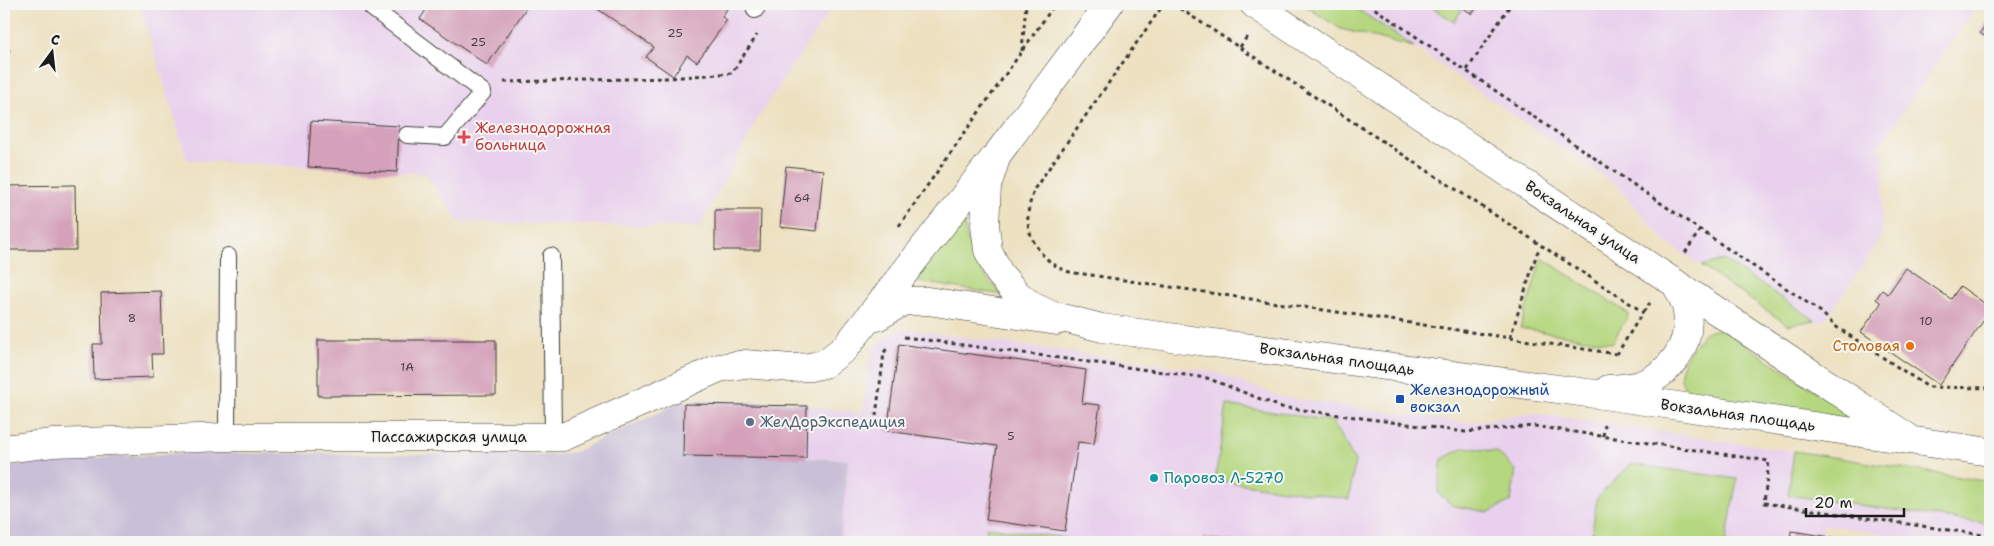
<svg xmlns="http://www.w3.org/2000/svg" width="1994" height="546" font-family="'Shantell Sans',sans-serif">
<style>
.built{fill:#e9d1ed;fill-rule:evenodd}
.industrial{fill:#c9bfd7}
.green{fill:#b5d77f;stroke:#687a4e}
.building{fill:#d4a0ba}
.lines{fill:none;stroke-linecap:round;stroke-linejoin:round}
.service-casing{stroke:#3b3a35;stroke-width:18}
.minor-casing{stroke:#3b3a35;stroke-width:29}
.tertiary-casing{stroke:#3b3a35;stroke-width:29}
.path{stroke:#3b3a35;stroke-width:3;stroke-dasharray:4 4;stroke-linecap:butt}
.service{stroke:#fff;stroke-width:16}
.minor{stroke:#fff;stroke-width:28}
.tertiary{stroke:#fff;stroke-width:28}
.health-dot{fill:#e0444e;stroke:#f6f6f2;stroke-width:2}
.food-dot{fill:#e8710a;stroke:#f6f6f2;stroke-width:2}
.transit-dot{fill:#1a4fb4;stroke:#f6f6f2;stroke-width:2}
.service-dot{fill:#5c6f8a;stroke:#f6f6f2;stroke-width:2}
.culture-dot{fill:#0f9aa8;stroke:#f6f6f2;stroke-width:2}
.labels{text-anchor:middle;stroke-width:4;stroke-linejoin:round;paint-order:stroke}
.number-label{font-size:12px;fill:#4a3d44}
.health-label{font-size:15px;fill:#be3a42;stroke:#f6f6f2;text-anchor:start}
.street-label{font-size:15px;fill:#1c1c1c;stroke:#f6f6f2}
.food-label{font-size:15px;fill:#c56008;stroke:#f6f6f2;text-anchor:end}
.transit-label{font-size:15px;fill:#164399;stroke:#f6f6f2;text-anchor:start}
.service-label{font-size:15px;fill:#4e5e75;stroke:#f6f6f2;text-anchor:start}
.culture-label{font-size:15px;fill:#0d838f;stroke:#f6f6f2;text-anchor:start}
</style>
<rect width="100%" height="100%" fill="#f6f6f2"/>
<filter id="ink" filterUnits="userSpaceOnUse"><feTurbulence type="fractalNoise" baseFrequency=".02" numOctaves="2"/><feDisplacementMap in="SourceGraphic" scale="10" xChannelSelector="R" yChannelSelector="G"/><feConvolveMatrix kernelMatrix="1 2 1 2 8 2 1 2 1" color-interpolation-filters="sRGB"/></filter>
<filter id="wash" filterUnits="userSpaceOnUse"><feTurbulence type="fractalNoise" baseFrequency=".0096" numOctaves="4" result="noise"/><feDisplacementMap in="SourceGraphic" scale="20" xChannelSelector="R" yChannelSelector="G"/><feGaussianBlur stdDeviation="1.12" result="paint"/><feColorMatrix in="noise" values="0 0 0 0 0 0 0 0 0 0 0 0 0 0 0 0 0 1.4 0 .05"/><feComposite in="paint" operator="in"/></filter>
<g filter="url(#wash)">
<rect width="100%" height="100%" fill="#ede1c1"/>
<!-- built -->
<path class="built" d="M140 4H834L761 113 699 227 459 222 427 174 187 160Z
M1302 4H1978L1877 149 1884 155 1881 239 1825 320 1788 325 1666 242 1616 185 1414 47 1341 29Z
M903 329 1215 372 1281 397 1465 423 1531 413 1794 451 1788 495 1990 524V542H1939L1824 525 1821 542H1726L1736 479 1592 533 1659 542H1241L1203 537 1202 542H1064L1065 539H990L993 542H840L848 460 806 458 807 406 863 413 870 358 872 352 884 338ZM899 344 1086 370 1082 403 1100 406 1094 444 1078 442 1065 530 987 520 997 446 888 431Z"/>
<!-- industrial -->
<path class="industrial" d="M683 401 807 403 806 458 848 460 840 542H4V467L52 460 186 453 557 455 575 452Z"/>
<!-- green -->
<path class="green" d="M1302 4H1350L1414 47 1341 29Z
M1427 4H1457L1463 8 1454 22Z
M962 214C967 246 977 274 1004 295L913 281Z
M1542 258 1629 314 1612 343 1520 328Z
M1724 260 1815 320 1788 325 1701 266Z
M1721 329 1867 425 1693 395C1688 391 1683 386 1681 380 1678 367 1695 339 1706 333 1711 330 1716 330 1721 329Z
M1227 405 1333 421 1355 461 1349 499 1215 480Z
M1465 447 1497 452 1516 470 1511 501 1489 512 1453 506 1438 493 1442 459Z
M1794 451 1990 482V524L1788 495Z
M1631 464 1737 479 1726 542H1659L1592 533 1597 498Z
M986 527 1065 538 1064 542H993L987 533Z"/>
<g id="blocks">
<!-- building -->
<path class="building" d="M430 4H529L487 65 420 19Z
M590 4H730L722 17 727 20 697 62 687 55 673 76 646 57 654 47Z
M1457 4H1479L1472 14Z
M1990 18V40L1980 33Z
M4 45 10 50 4 58Z
M311 121 399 126 397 172 308 167Z
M786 166 823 170 817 231 780 227Z
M75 185 76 250H4V186Z
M715 210H761L760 250H715Z
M1906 268 1951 299 1960 286 1990 307V311L1939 385 1861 332 1881 303 1876 299 1882 290 1888 294Z
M161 291 163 354H152L153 377 94 379 93 344H102L101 293Z
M318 340H496V395L318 396Z
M899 344 1086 370 1082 403 1100 405 1094 444 1078 442 1065 531 986 520 997 446 887 431Z
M684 404 807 406 806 458 683 456Z
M1791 531 1852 540 1851 542H1790Z
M1203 537 1234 541V542H1202Z"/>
</g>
</g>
<g filter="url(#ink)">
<use href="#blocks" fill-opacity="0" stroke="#3b3a35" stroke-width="1"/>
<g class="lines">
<!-- service casing -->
<g class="service-casing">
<path id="service" d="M375 4 372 8 483 92 445 137 407 135
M755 10 759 4
M551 256 553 437
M227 437 228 256"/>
</g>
<!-- minor casing -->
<g class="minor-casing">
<path id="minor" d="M877 317 904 301H928L1057 321
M4 449 53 443 227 437H563L719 368 745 364 791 368 810 367 824 364 845 348 995 157"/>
</g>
<!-- tertiary casing -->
<g class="tertiary-casing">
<path id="tertiary" d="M1109 4 997 155 987 186 985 225 988 250 999 273 1017 294 1032 306 1051 315 1102 328 1610 396 1990 452
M1254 4 1907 437
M1609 389C1619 388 1630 388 1640 385 1670 374 1692 345 1687 312 1686 302 1680 292 1675 283"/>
</g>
<!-- path -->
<path class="path" d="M1167 4 1161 8 1035 188C1031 199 1027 210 1028 222 1029 242 1046 263 1064 270 1070 273 1077 273 1084 274L1617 354
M1173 4 1643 312 1617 354
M1368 4 1821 312 1835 326 1928 387 1990 388
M1240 47 1248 35
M1022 51 1026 4
M1467 70 1511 4
M504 82 669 78 732 73 757 35
M899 226 1055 4
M1685 253 1700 230
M1643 312 1650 303
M904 337 1207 378 1281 407 1465 432 1534 426 1769 461 1764 503 1990 536
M1510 338 1537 253 1542 246
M876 416 884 353 887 348
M1603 436 1605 425"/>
<!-- service -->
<use href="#service" class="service"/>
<!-- minor -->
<use href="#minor" class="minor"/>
<!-- tertiary -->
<use href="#tertiary" class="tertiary"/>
</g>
</g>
<!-- markers -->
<path class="health-dot" d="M461.5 129.5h5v5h5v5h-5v5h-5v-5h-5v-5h5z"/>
<circle class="food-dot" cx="1910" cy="346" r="5"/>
<rect class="transit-dot" x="1395" y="394" width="10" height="10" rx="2.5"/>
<circle class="service-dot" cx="750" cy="422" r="5"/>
<circle class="culture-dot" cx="1154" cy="478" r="5"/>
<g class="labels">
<!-- number labels -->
<g class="number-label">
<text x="675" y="37">25</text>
<text x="478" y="46">25</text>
<text x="802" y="202">64</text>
<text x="132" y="322">8</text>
<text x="1926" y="325">10</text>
<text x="407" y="371">1А</text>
<text x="1011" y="440">5</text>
</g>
<!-- health labels -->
<g class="health-label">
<text x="475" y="133">Железнодорожная<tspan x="475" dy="17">больница</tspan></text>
</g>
<!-- street labels -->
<g class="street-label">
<text transform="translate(1583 222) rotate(34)" y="5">Вокзальная улица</text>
<text transform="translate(1337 359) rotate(8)" y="5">Вокзальная площадь</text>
<text transform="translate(1738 415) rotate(8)" y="5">Вокзальная площадь</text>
<text x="449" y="442">Пассажирская улица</text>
</g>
<!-- food labels -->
<g class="food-label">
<text x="1900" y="351">Столовая</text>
</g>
<!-- transit labels -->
<g class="transit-label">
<text x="1410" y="395">Железнодорожный<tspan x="1410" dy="17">вокзал</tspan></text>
</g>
<!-- service labels -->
<g class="service-label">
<text x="760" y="427">ЖелДорЭкспедиция</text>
</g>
<!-- culture labels -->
<g class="culture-label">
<text x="1164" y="483">Паровоз Л-5270</text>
</g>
</g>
<!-- margin -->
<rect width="1994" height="546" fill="none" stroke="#f6f6f2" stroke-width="20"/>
<!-- north arrow -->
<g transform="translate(52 52) rotate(15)" stroke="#f6f6f2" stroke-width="4" paint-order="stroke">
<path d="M0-4L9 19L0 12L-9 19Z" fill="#1c1c1c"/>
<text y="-8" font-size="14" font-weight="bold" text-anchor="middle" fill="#1c1c1c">С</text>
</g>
<!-- scale -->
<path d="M1806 508v8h98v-8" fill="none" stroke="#1c1c1c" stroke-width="2.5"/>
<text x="1814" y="508" font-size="15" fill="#1c1c1c" stroke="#f6f6f2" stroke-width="4" paint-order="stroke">20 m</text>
</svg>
